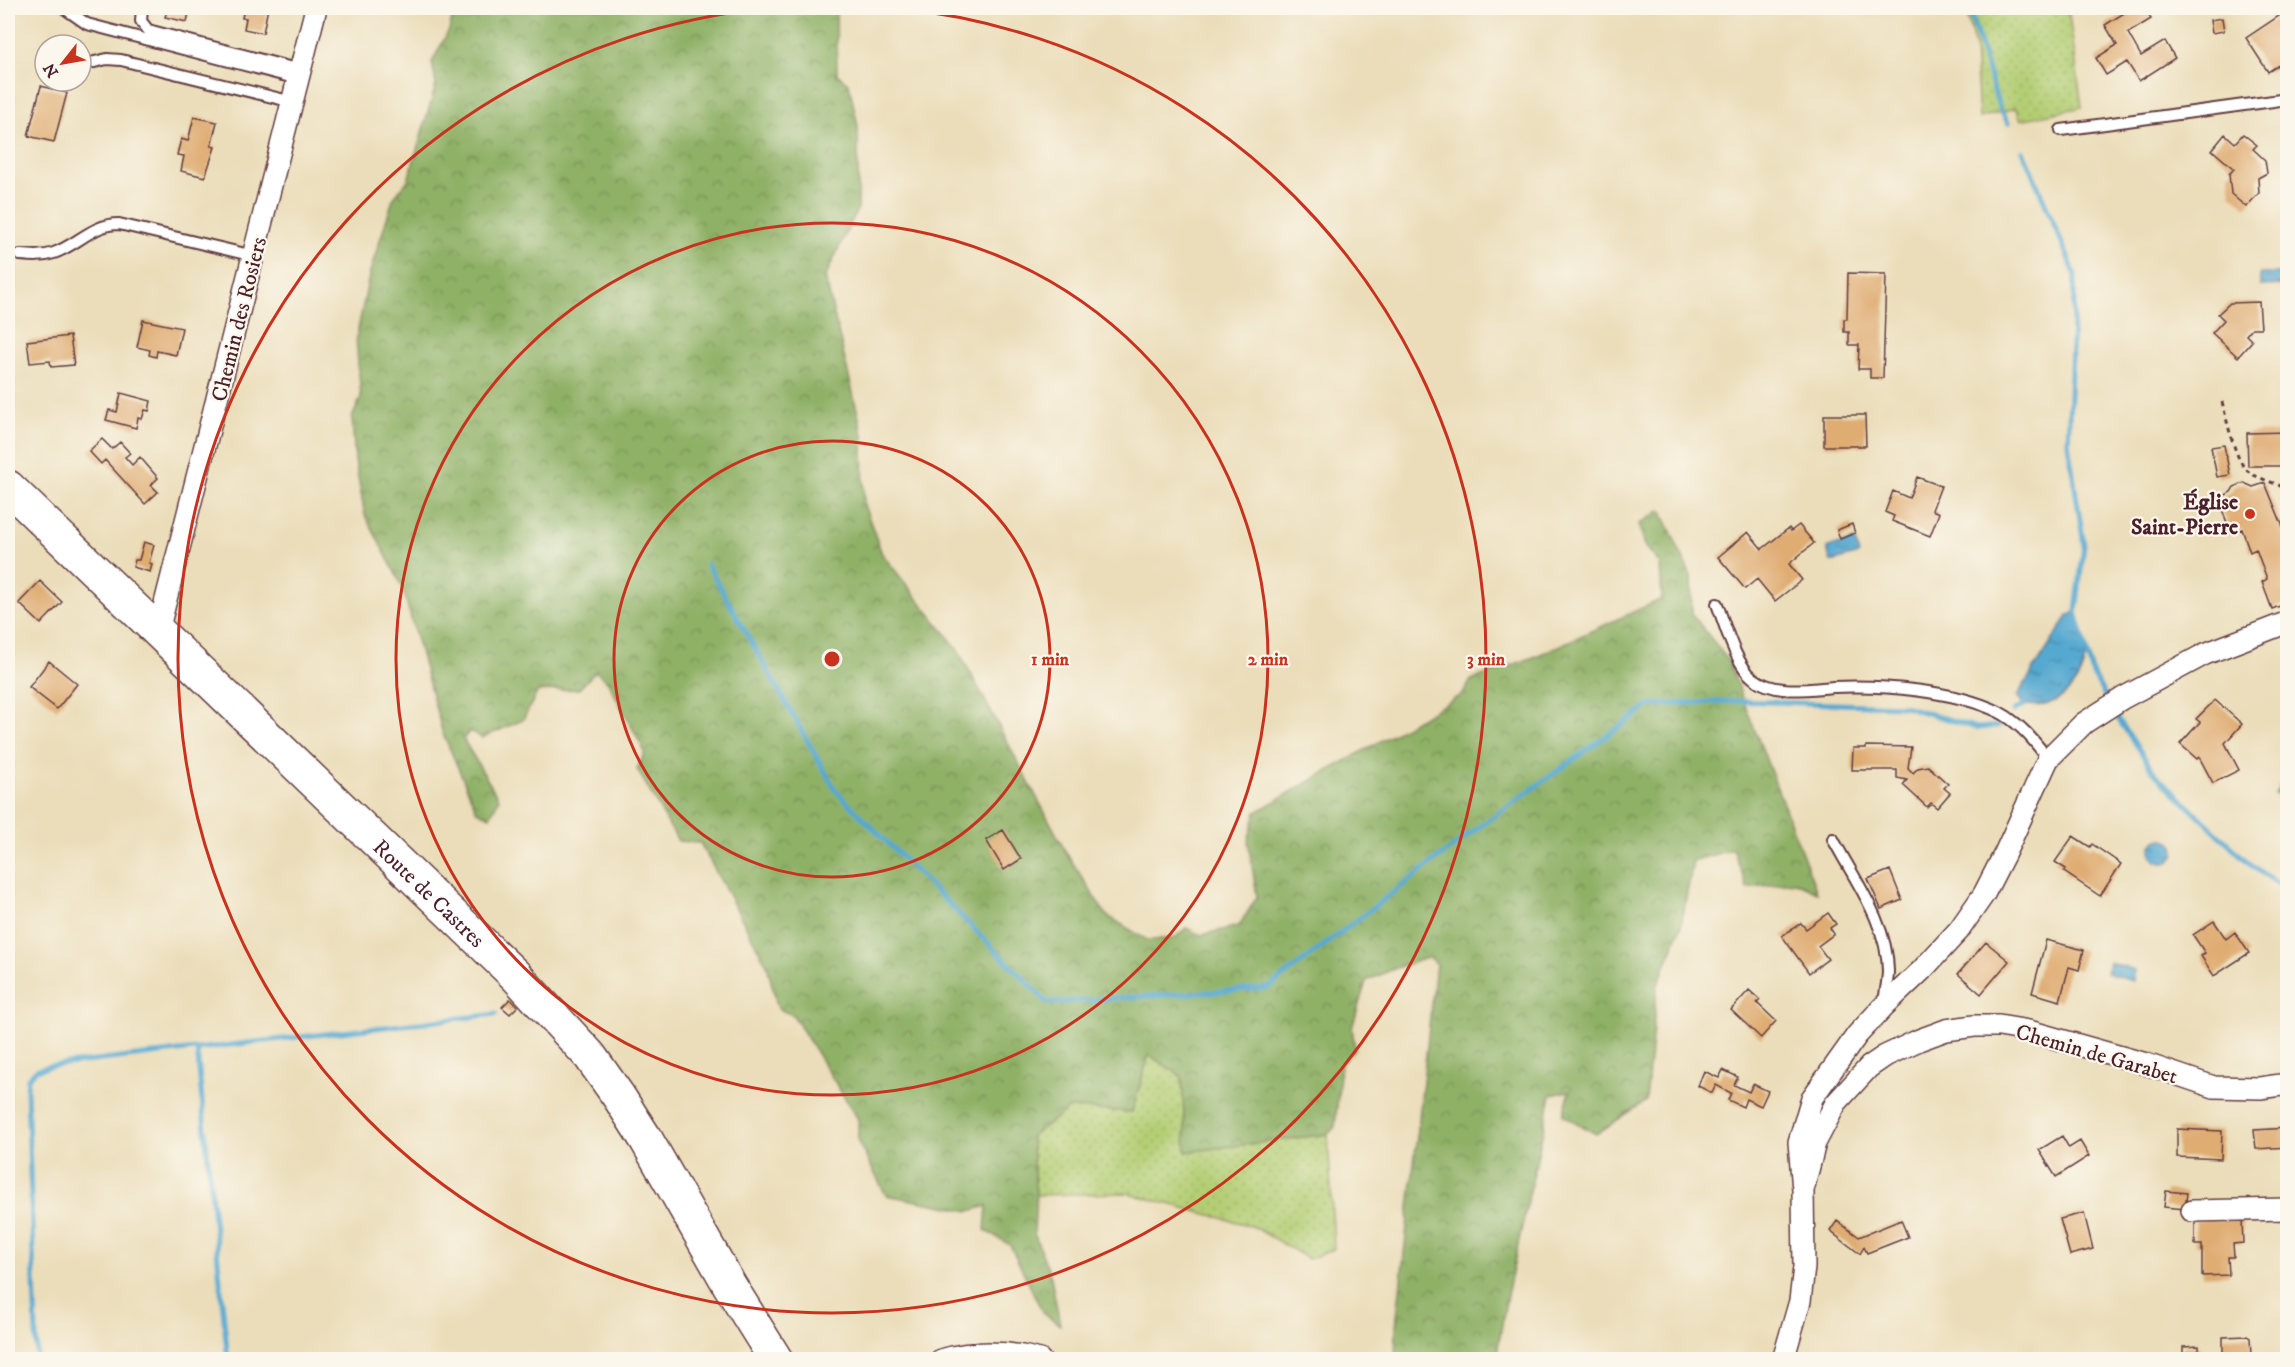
<svg xmlns="http://www.w3.org/2000/svg" width="2295" height="1367" font-family="'IM FELL DW Pica',serif">
<style>
.grass{fill:url(#grass-dots);stroke:#7f7650;stroke-width:1.5}
.forest{fill:url(#forest-crowns);stroke:#6c6848;stroke-width:1.5}
.water{fill:url(#water-ripples);stroke:#50647e;stroke-width:1.5}
.lines{fill:none;stroke-linecap:round;stroke-linejoin:round}
.stream{stroke:#55a8d0;stroke-width:5}
.building{fill:#dfac72}
.service-casing{stroke:#623c40;stroke-width:14}
.minor-casing{stroke:#623c40;stroke-width:24}
.primary-casing{stroke:#623c40;stroke-width:36}
.path{stroke:#623c40;stroke-width:3;stroke-dasharray:4.5 4.5;stroke-linecap:butt}
.service{stroke:#fff;stroke-width:10}
.minor{stroke:#fff;stroke-width:21}
.primary{stroke:#fff;stroke-width:33}
.ring{fill:none;stroke:#c8321e;stroke-width:3}
.poi-dot{fill:#c8321e;stroke:#fbf7ec;stroke-width:2}
.labels{text-anchor:middle;stroke-width:4.5;stroke-linejoin:round;paint-order:stroke}
.street-label{font-size:22px;fill:#4a1f2b;stroke:#fbf7ec}
.poi-label{font-size:22px;font-weight:bold;fill:#4a1f2b;stroke:#fbf7ec;text-anchor:end}
.centre{fill:#c8321e;stroke:#fbf7ec;stroke-width:3}
.ring-label{font-size:18px;text-anchor:middle;font-weight:bold;fill:#c8321e;stroke:#fbf7ec;stroke-width:4.5;stroke-linejoin:round;paint-order:stroke}
</style>
<defs>
<pattern id="grass-dots" width="8" height="8" patternUnits="userSpaceOnUse" patternTransform="scale(1.5)"><rect width="8" height="8" fill="#b4ce74"/><path d="M2 2h.1M6 6h.1" fill="none" stroke="#9cb065" stroke-width="1.8" stroke-linecap="round"/></pattern>
<pattern id="forest-crowns" width="20" height="18" patternUnits="userSpaceOnUse" patternTransform="scale(1.5)"><rect width="20" height="18" fill="#8fb166"/><path d="M2 6a3 3 0 1 1 6 0M12 15a3 3 0 1 1 6 0" fill="none" stroke="#778f54"/></pattern>
<pattern id="water-ripples" width="26" height="14" patternUnits="userSpaceOnUse" patternTransform="scale(1.5)"><rect width="26" height="14" fill="#55a8d0"/><path d="M2 4q2-2 4 0t4 0M15 11q2-2 4 0t4 0" fill="none" stroke="#4888a9"/></pattern>
</defs>
<rect width="100%" height="100%" fill="#fbf7ec"/>
<filter id="ink" filterUnits="userSpaceOnUse"><feTurbulence type="fractalNoise" baseFrequency=".0167" numOctaves="2"/><feDisplacementMap in="SourceGraphic" scale="12" xChannelSelector="R" yChannelSelector="G"/><feConvolveMatrix kernelMatrix="1 2 1 2 8 2 1 2 1" color-interpolation-filters="sRGB"/></filter>
<filter id="wash" filterUnits="userSpaceOnUse"><feTurbulence type="fractalNoise" baseFrequency=".008" numOctaves="4" result="noise"/><feDisplacementMap in="SourceGraphic" scale="24" xChannelSelector="R" yChannelSelector="G"/><feGaussianBlur stdDeviation="1.35" result="paint"/><feColorMatrix in="noise" values="0 0 0 0 0 0 0 0 0 0 0 0 0 0 0 0 0 1.4 0 .05"/><feComposite in="paint" operator="in"/></filter>
<g filter="url(#wash)">
<rect width="100%" height="100%" fill="#ebddb9"/>
<!-- grass -->
<path class="grass" d="M1965 8H2068L2082 107 2021 120 2016 108 1979 118 1975 47Z
M1149 1054 1182 1077 1186 1152 1328 1134 1334 1249 1309 1259 1252 1226 1127 1193 1036 1195 1031 1136 1070 1108 1132 1112Z"/>
<!-- forest -->
<path class="forest" d="M455 8H836L837 74 849 84 858 126V208L825 277 863 435 864 505 882 554 957 648 1067 854 1106 915 1147 940 1175 938 1186 928 1201 935 1239 926 1257 897 1248 841 1256 812 1463 694 1471 680 1534 657 1662 599 1660 564 1645 546 1639 524 1661 510 1691 576 1692 614 1728 660 1817 892 1796 882 1747 888 1733 849 1693 861 1681 926 1657 987 1646 1101 1596 1134 1563 1115 1570 1091 1551 1095 1507 1295 1496 1359H1395L1396 1326 1436 964 1430 957 1396 968 1366 981 1352 1028 1355 1048 1341 1064 1335 1127 1328 1134 1186 1152 1182 1077 1149 1055 1132 1112 1070 1108 1031 1136 1036 1195 1034 1233 1051 1277 1060 1325 1043 1313 1010 1245 985 1230 987 1206 970 1211 886 1195 858 1142V1119L793 1015 778 1009 767 965 700 843 678 841 637 769 645 752 608 682 596 671 579 689 538 691 523 720 482 738 470 731 463 739 499 799 490 816 477 811 442 731 402 586 365 515 355 461 352 418 361 397 356 339 370 272 393 199 408 180 436 85 432 62 449 30Z"/>
<!-- water -->
<path class="water" d="M2260 274H2286L2287 285 2260 286Z
M1855 540 1859 554 1831 562 1827 548Z
M2076 612C2079 622 2084 633 2085 644 2088 670 2072 696 2048 704 2041 707 2031 705 2024 705L2017 696 2068 616Z
M2286 776 2288 795 2285 799 2275 794Z
M2151 851a12 12 0 1 1 24 0a12 12 0 1 1-24 0Z
M2109 962 2135 970 2133 981 2106 973Z"/>
<g class="lines">
<!-- stream -->
<path class="stream" d="M1969 8 1999 107 2008 123
M2023 151 2075 274 2068 443 2084 545 2076 612 2093 675 2108 701
M707 564 836 791 1048 1003 1268 988 1483 824 1650 705 1734 701 1904 706 1977 728 1999 726
M2013 711 2024 705
M2113 711 2156 775 2252 866 2288 890
M197 1050 228 1360
M37 1360 27 1090 28 1078 36 1070 50 1066 496 1014"/>
</g>
<g id="blocks">
<!-- building -->
<path class="building" d="M168 8H190L187 22 165 17Z
M244 8H268L263 33 244 29 246 18H242Z
M2132 8H2144L2151 19 2128 33 2141 56 2165 41 2175 58 2139 81 2127 62 2106 75 2096 58 2117 45 2105 25Z
M2288 10V43L2283 46 2288 53V59L2268 72 2246 38Z
M2222 18 2224 31 2212 33 2210 20Z
M45 57V77H43L37 59Z
M41 86 67 93 54 142 28 136Z
M194 117 217 122 211 146 215 147 205 177 181 171 184 156 177 155 181 139 188 141Z
M2225 134 2235 143 2243 134 2257 145 2253 149 2265 160 2267 173 2258 178 2259 193 2246 207 2231 194 2229 174 2234 169 2212 150Z
M1848 273 1886 274 1883 378H1870V369H1858L1859 345H1849V332H1844V319H1847Z
M2259 302 2261 328H2252L2246 335 2252 341 2238 357 2212 333 2224 320 2218 314 2230 303Z
M143 320 182 328 176 355 157 351 156 357 149 355 150 350 137 347Z
M70 336 74 365 51 367 50 361 30 363 27 341Z
M121 393 151 401 149 411 145 410 142 419 138 418 136 428 106 420 109 410 117 412Z
M1824 415H1865L1866 446H1824Z
M2288 432V466H2248L2247 433Z
M102 439 112 449 120 442 130 453 125 457 132 465 140 457 158 478 151 485 158 492 145 504 105 460 101 464 89 451Z
M2224 445 2230 475 2217 477 2211 447Z
M1917 477 1941 486 1932 510 1939 513 1930 536 1892 521 1894 516 1885 512 1893 491 1909 498Z
M2244 483 2253 487 2265 483 2288 539V603L2272 609 2262 582 2267 579 2256 549 2250 552 2242 529 2231 533 2218 499 2231 492 2234 487Z
M1852 524 1855 533 1840 539 1837 530Z
M1799 525 1814 543 1789 564 1802 580 1775 601 1757 579 1745 589 1718 557 1748 532 1762 549 1789 528 1791 531Z
M144 542 154 545 149 563 152 564 150 572 133 567 135 560H139Z
M40 581 62 602 41 624 19 603Z
M49 661 77 684 57 709 29 687Z
M2215 700 2242 724 2225 743 2239 770 2213 783 2199 757 2197 759 2180 744 2200 722 2196 719Z
M1866 746 1911 747 1908 768 1913 773 1918 768 1928 766 1948 784 1944 788 1950 793 1937 808 1931 803 1927 807 1903 785 1907 780 1897 778V770H1852L1853 748H1866Z
M1003 830 1021 859 1004 870 986 840Z
M2073 836 2090 847 2092 844 2121 864 2100 896 2064 872 2066 869 2055 862Z
M1890 870 1902 900 1881 909 1868 879Z
M1828 913 1836 924 1830 928 1834 934 1818 946 1828 959 1809 973 1782 936 1801 923 1806 929Z
M2214 921 2226 939 2235 932 2249 953 2214 976 2201 956 2205 953 2193 935Z
M2046 940 2084 950 2079 970 2069 967 2060 1001 2032 993Z
M1986 942 2009 961 1981 994 1958 974Z
M1749 990 1760 1000 1757 1003 1776 1021 1761 1038 1731 1010Z
M510 999 518 1006 510 1014 502 1007Z
M1723 1070 1738 1077 1734 1085 1749 1092 1753 1084 1768 1091 1761 1106 1746 1099 1743 1107 1728 1100 1731 1093 1716 1085 1712 1093 1698 1086 1704 1071 1719 1078Z
M2288 1128V1147L2256 1149 2254 1130Z
M2177 1129 2222 1131 2221 1159 2177 1157Z
M2062 1136 2069 1148 2080 1141 2089 1156 2056 1177 2039 1150Z
M2166 1191 2187 1193 2185 1209 2164 1207Z
M2084 1213 2093 1249 2070 1255 2060 1219Z
M1901 1220 1908 1237 1867 1253 1864 1247 1860 1254 1830 1231 1837 1221 1859 1237Z
M2242 1220 2243 1243 2233 1244 2234 1257H2228L2229 1275 2202 1276V1245H2195V1221Z
M2247 1336 2250 1338 2251 1356H2247V1360H2223V1337Z
M2199 1346V1360H2183V1347Z"/>
</g>
</g>
<g filter="url(#ink)">
<use href="#blocks" fill-opacity="0" stroke="#623c40" stroke-width="1.5"/>
<g class="lines">
<!-- service casing -->
<g class="service-casing">
<path id="service" d="M64 8 87 24 298 79
M142 8 141 21 148 30 300 70
M82 65 107 59 121 60 293 102
M2061 130 2288 99
M20 255C32 256 43 257 54 253 77 245 93 224 119 224L254 256
M1717 604C1725 625 1736 665 1753 678 1775 695 1807 689 1833 687 1883 685 1954 690 1999 712 2019 722 2035 741 2048 759
M1833 839C1854 879 1888 924 1888 971 1888 981 1885 993 1884 1003"/>
</g>
<!-- minor casing -->
<g class="minor-casing">
<path id="minor" d="M158 631 316 8
M1803 1190 1799 1142 1812 1098 1857 1035 1884 1006 1922 970 1959 930 1984 894 2005 853 2048 759 2084 723 2123 698 2205 654 2288 622
M2192 1211 2288 1209
M941 1360C975 1350 1006 1351 1040 1360
M1783 1360 1800 1301 1804 1267 1803 1190 1815 1143 1836 1103 1869 1067 1885 1056 1919 1040 1946 1030 1974 1026H1999L2029 1031 2143 1063 2214 1087 2260 1088 2288 1084"/>
</g>
<!-- primary casing -->
<g class="primary-casing">
<g id="primary">
<path id="s1" d="M8 487 516 976 590 1056 619 1097 647 1141 730 1286 776 1360"/>
</g>
</g>
<!-- path -->
<path class="path" d="M2222 402C2227 419 2235 463 2249 472 2261 480 2275 482 2288 490"/>
<!-- service -->
<use href="#service" class="service"/>
<!-- minor -->
<use href="#minor" class="minor"/>
<!-- primary -->
<use href="#primary" class="primary"/>
</g>
</g>
<!-- distance rings -->
<g class="ring">
<circle cx="832" cy="659" r="218"/>
<circle cx="832" cy="659" r="436"/>
<path d="M895 8A654 654 0 1 1 769 8"/>
</g>
<!-- markers -->
<circle class="poi-dot" cx="2250" cy="514" r="6"/>
<g class="labels">
<!-- street labels -->
<g class="street-label">
<text transform="translate(238 319) rotate(-76)" y="8">Chemin des Rosiers</text>
<text dy="8" stroke="none"><textPath href="#s1" startOffset="585">Route de Castres</textPath></text>
<text transform="translate(2097 1053) rotate(16)" y="8">Chemin de Garabet</text>
</g>
<!-- poi labels -->
<g class="poi-label">
<text x="2238" y="509">Église<tspan x="2238" dy="25">Saint-Pierre</tspan></text>
</g>
</g>
<circle cx="832" cy="659" r="9" class="centre"/>
<g class="ring-label">
<text x="1050" y="665">1 min</text>
<text x="1268" y="665">2 min</text>
<text x="1486" y="665">3 min</text>
</g>
<!-- margin -->
<rect width="2295" height="1367" fill="none" stroke="#fbf7ec" stroke-width="30"/>
<!-- north arrow -->
<g transform="translate(63 63) rotate(239)"><circle r="28" fill="#fbf7ec" stroke="#b4a19f" stroke-width="1.5"/>
<path d="M0-4.5L10 22L0 15L-10 22Z" fill="#c8321e"/>
<text y="-9" font-size="16" font-weight="bold" text-anchor="middle" fill="#4a1f2b">N</text>
</g>
</svg>
